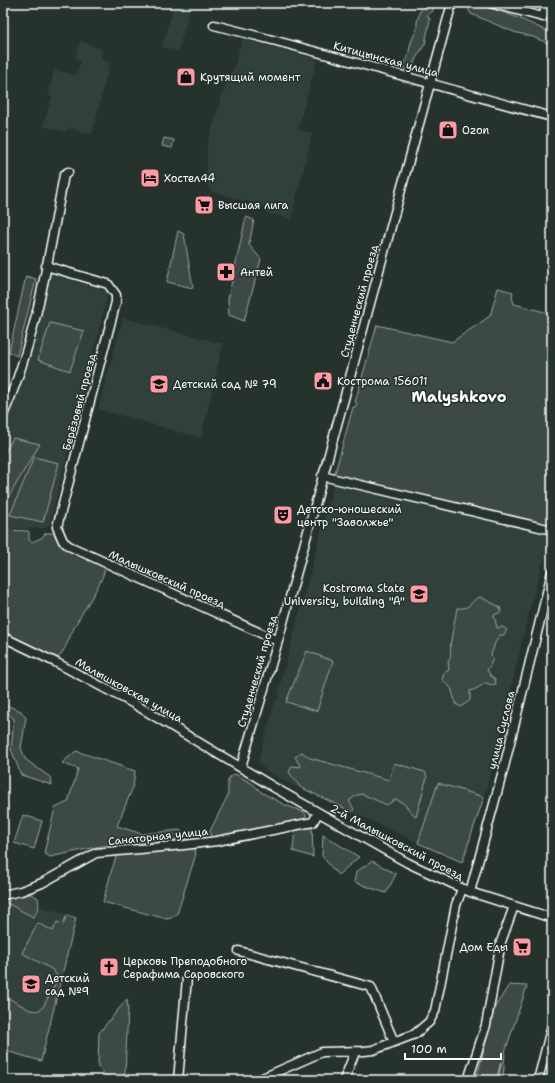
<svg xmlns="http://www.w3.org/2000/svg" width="555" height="1083" font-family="'Shantell Sans',sans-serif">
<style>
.built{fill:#333f3a}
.green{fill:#3e4944;stroke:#9ea4a2}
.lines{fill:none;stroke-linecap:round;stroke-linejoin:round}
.stream{stroke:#a4a9a7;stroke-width:2}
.minor-casing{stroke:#fff;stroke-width:11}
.minor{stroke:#26332d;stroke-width:8}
.labels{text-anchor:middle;stroke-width:3;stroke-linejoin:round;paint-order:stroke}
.street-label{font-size:11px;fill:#fff;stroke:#26332d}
.poi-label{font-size:11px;fill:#fff;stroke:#26332d;text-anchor:start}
.district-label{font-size:15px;font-weight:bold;fill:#fff;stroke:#26332d}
</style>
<rect width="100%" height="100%" fill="#26332d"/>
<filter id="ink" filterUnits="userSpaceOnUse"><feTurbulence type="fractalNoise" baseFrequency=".025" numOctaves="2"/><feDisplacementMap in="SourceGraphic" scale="8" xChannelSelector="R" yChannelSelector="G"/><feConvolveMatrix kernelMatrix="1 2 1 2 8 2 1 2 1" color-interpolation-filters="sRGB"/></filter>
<g filter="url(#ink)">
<!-- built -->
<path class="built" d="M175 3H192L178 51 162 47Z
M242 39 317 59 298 129 312 134 291 219 267 213 265 207 211 191 207 184V146L226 83 235 65Z
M80 41 87 43 103 50 100 59 110 62 92 134 68 128 66 132 43 126 52 97 48 95 54 70 76 75 81 61 75 59Z
M48 273 104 290 107 291 108 294 50 522 46 528 5 529 3 528V427L14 402 39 321Z
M123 318 223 344 201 438 98 409Z
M552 324V540L542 565 526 623 495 759 464 863 295 786 265 770 259 763V757L276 699 278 700 280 694 278 693 334 483Z
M3 899 49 909 76 918 41 1061 3 1050Z"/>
<!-- green -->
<path class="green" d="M423 3H436L432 12 428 14V17L430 19 425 44 415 60 412 72H407L403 67 408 56 411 42 417 29V22L420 11 423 8Z
M470 3C496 8 528 21 552 34V45L533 37 514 32 471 14 467 6Z
M164 138 174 140 172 148 162 146Z
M246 217 254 220 249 245 261 259 244 321 229 315 228 299Z
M178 231 184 234 193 288 167 282Z
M26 276 36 279 17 356 9 352Z
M498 288 513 292 512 297 514 304 552 314V526L334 476 353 407H355L357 403 355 402 377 325 452 342 490 316Z
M50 323 84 331 70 371 38 360Z
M13 438 40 444 3 506V456Z
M34 457 59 463 43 522 10 515Z
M3 530 28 531 29 532V540L32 542 41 538 46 533H53L60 543 103 566 105 568C103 582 82 612 75 626 69 637 66 650 57 659L15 638 3 634Z
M480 597 500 607 501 612 494 615 497 628 503 627 507 630 504 635H500L495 643 491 655 493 658 490 666 487 669 490 675 495 679 496 684 491 685 487 683C480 685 477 690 470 691V700L461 707 456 704 451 688 442 680 444 673 449 670 448 662C453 655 449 648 451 640 453 629 455 619 457 608 471 610 469 601 480 597Z
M307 651 333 661 317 711 286 702Z
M3 704 21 711 26 718 21 748 25 759 51 778 52 785 21 775 11 749 14 719 3 709Z
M76 751 135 771 133 787 117 826 142 834 180 830 187 839 101 846 50 857 44 853 55 808 68 802 78 769 62 763Z
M302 752 310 758 389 780 394 763 425 772 427 777 416 817 404 804 396 799 387 805 362 794 357 795 349 801 354 809 352 812 300 787 289 772 292 766 301 767 295 757Z
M235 774 253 784 261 792 285 805 304 812 306 815V819L212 839 211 838 210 831 228 795V780L230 777Z
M438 783 484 797 462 862 418 843Z
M23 815 42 821 34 849 14 843Z
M312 825 313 857 293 851 295 829Z
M323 835 359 857 338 875 322 856Z
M191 847 194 848 196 854 177 914 171 918 167 919 103 902 112 869 117 855Z
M372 861 396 874 386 893 354 882 356 872Z
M32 894 38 898C40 906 38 911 33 917L5 902 6 897Z
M67 915 76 918 41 1061 3 1050V995L30 1010C35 1011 40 1011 43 1007L57 981V976L53 970 22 953 38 923 53 931 57 922 63 924Z
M509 985 527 986 505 1052 503 1080H472L478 1073 495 1007Z
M127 999 128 1009 125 1074 119 1080H111L98 1068 99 1033Z"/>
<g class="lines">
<!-- stream -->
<path class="stream" d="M497 1080 501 1063"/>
<!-- minor casing -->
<g class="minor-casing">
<path id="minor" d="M490 3 543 17 547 3
M214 25C327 53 439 87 552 117
M46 266 108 284 116 295V302L57 527 63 541 69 546 278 641
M3 415C36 341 49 254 64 175L68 172
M322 476 552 530
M3 637 57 663 136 705 275 788 408 863 470 892 552 918
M241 767 278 641 452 3
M470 892 504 767 552 572
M3 895 21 891 42 883 96 853 184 845 217 841 313 822 318 813
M239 951 371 987 394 1042
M178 1080 187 978
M258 1080 322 1052 364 1051 373 1050 415 1034 429 1022 435 1011 456 905 462 889
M344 1080 355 1052
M467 1080 469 1077 486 1025 501 942 514 906
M538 1080 552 1025"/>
</g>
<!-- minor -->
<use href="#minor" class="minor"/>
</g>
</g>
<!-- icons -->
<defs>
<g id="shop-square" transform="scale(1)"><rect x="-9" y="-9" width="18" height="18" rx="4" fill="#ff9aa2" stroke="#26332d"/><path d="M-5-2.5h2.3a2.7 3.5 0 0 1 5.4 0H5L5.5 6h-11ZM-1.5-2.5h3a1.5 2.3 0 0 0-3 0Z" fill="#111"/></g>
<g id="hotel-square" transform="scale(1)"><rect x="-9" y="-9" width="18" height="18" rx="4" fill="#ff9aa2" stroke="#26332d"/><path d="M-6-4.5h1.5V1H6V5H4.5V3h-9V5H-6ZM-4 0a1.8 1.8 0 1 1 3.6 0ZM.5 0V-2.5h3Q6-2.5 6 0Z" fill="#111"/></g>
<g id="supermarket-square" transform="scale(1)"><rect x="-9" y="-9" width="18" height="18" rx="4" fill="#ff9aa2" stroke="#26332d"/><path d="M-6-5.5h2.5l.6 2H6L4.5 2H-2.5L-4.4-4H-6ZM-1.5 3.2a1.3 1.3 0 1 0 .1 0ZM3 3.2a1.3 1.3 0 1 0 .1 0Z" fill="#111"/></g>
<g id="pharmacy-square" transform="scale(1)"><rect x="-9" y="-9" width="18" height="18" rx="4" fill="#ff9aa2" stroke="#26332d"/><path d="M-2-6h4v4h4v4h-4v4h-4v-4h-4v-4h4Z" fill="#111"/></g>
<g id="civic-square" transform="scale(1)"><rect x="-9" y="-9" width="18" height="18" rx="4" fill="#ff9aa2" stroke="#26332d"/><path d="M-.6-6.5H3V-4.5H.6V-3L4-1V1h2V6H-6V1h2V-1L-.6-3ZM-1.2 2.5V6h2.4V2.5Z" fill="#111"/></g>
<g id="school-square" transform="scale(1)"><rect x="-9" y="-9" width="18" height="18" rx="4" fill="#ff9aa2" stroke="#26332d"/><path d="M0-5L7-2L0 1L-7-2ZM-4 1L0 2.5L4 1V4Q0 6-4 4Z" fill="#111"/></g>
<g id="theatre-square" transform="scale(1)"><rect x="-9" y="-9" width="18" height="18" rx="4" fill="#ff9aa2" stroke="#26332d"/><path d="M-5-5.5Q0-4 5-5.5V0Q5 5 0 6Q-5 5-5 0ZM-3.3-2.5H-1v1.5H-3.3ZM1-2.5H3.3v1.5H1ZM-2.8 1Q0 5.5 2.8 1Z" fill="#111"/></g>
<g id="university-square" transform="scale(1)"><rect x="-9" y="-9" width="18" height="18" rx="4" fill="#ff9aa2" stroke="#26332d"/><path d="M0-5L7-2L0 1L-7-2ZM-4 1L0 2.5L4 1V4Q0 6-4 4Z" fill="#111"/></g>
<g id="church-square" transform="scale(1)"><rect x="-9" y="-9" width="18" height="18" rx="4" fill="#ff9aa2" stroke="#26332d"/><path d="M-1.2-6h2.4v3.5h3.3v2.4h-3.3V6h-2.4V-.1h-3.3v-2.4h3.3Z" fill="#111"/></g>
</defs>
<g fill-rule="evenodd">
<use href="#shop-square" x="186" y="77"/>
<use href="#shop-square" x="448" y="130"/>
<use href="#hotel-square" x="150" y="178"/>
<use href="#supermarket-square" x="204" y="205"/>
<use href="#pharmacy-square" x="226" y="272"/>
<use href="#civic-square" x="323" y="381"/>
<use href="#school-square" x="159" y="384"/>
<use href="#theatre-square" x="283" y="515"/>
<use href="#university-square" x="419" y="594"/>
<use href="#supermarket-square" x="522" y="947"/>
<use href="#church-square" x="109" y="967"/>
<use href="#school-square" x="31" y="984"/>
</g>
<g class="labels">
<!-- street labels -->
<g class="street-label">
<text transform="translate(386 59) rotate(15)" y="4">Китицынская улица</text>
<text transform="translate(359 301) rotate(-75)" y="4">Студенческий проезд</text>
<text transform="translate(79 402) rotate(-75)" y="4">Берёзовый проезд</text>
<text transform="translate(167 579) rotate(24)" y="4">Малышковский проезд</text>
<text transform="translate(257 671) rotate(-74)" y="4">Студенческий проезд</text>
<text transform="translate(129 690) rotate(29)" y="4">Малышковская улица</text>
<text transform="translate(501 730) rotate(-76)" y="4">улица Суслова</text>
<text transform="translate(158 836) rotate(-6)" y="4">Санаторная улица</text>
<text transform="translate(397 842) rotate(28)" y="4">2-й Малышковский проезд</text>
</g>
<!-- poi labels -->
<g class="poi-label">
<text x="200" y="81">Крутящий момент</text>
<text x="462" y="134">Ozon</text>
<text x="164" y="182">Хостел44</text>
<text x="218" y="209">Высшая лига</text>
<text x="240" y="276">Антей</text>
<text x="337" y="385">Кострома 156011</text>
<text x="173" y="388">Детский сад № 79</text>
<text x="297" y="513">Детско-юношеский<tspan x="297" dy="13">центр "Заволжье"</tspan></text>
<text x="405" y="592" text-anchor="end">Kostroma State<tspan x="405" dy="13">University, building "A"</tspan></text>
<text x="508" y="951" text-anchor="end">Дом Еды</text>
<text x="123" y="965">Церковь Преподобного<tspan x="123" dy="13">Серафима Саровского</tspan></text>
<text x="45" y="982">Детский<tspan x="45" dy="13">сад №9</tspan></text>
</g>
<!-- district labels -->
<g class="district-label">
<text x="459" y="402">Malyshkovo</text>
</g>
</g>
<!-- margin -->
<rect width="555" height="1083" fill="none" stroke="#26332d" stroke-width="16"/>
<rect x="8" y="8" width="539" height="1067" fill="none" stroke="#fff" stroke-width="1.5" filter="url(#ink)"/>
<!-- scale -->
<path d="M405 1053v6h96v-6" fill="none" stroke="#ffffff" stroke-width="2"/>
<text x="411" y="1053" font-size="12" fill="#ffffff" stroke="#26332d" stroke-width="3" paint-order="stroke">100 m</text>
</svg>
